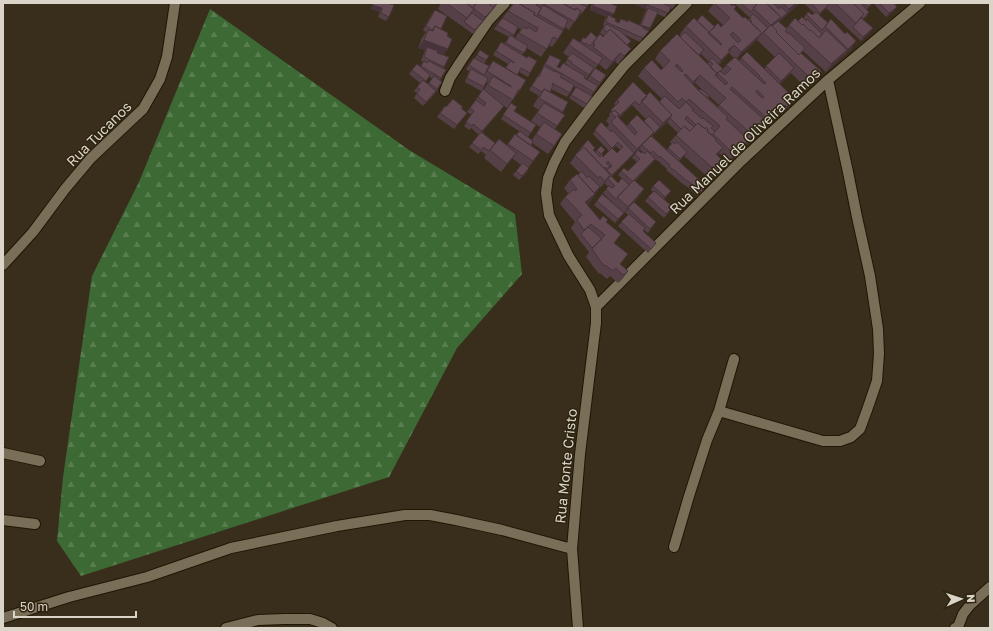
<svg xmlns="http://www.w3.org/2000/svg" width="993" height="631" font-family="'Golos Text',sans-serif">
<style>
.forest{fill:url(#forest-firs)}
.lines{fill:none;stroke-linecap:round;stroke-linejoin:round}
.minor-casing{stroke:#201604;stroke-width:12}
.minor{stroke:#796e58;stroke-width:10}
.wall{fill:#564047;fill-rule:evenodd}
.shaded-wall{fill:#46343a}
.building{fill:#644b53;stroke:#46343a;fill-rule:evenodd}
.labels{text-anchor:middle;stroke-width:3;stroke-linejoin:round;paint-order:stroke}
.street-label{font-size:14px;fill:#dbd5c9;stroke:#2e2511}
</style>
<defs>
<pattern id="forest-firs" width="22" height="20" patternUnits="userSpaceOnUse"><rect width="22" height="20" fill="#3c6934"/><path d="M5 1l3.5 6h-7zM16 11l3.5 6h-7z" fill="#587e50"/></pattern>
</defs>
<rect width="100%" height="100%" fill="#392e1b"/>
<!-- forest -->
<path class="forest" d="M210 9 409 150 515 214 522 274 457 348 389 477 81 576 57 541 63 477 92 276 139 182Z"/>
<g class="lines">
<!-- minor casing -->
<g class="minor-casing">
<path id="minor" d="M445 91 450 78 461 61 489 20 505 3
M3 265 33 232 65 189 91 158 143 109 160 79 167 57 175 3
M596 307 741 161 828 80 920 3
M719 411 823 441H840L851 437 860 429 867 410 877 381 879 354 878 329 870 276 857 217 848 172 828 80
M3 453 40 461
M3 520 35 524
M674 547 689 496 707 440 719 411 734 359
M3 618 69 597 147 577 231 548 337 526 405 515H430L456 520 502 530 572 549
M226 628 258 620 284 619H310L323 623 332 628
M578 628 572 549 580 454 596 323V307L590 290 568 255 549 215 546 193 548 178 554 163 565 142 595 102 624 66 687 3
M955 628 958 627 963 614 970 605 990 587"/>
</g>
<!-- minor -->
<use href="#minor" class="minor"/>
</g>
<!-- wall -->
<path class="wall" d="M373 3H386L389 17 386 21 378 17 380 12 371 9Z
M441 3H498L473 34 438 9Z
M514 3H590L577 19H576L569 30 565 27 558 39 552 47 549 45 541 57 527 48 522 55 530 73 528 77 519 72 517 75 520 90 507 108 504 106 482 132 495 143 507 145 515 134 516 135 519 131 501 119 511 103 514 111 536 125 528 137 532 140 540 127 531 121 539 110 533 106 539 96 529 90 535 80 538 76 543 68H542L550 55 557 67 560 68 563 63 569 67V66L565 63 569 57 563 53 573 38 580 42 584 37 585 39 597 38 603 37 604 36 600 33 604 26H603L605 19 607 17 590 10 592 3H609L612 17 615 21 618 23 621 19 627 21 628 20 640 25 645 12 647 9 632 3H677L672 9 670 8 665 17 657 14 650 28 640 42 625 35 628 46 625 56 618 64 615 61 606 70 599 64 595 68 606 75 591 96H592L584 108 569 98 576 87 574 86 567 97 551 89 550 92 568 102 562 113 565 115 555 129 554 146 548 154 532 143 531 146 540 152 528 168 527 172 519 180 513 175 521 165 512 158 501 172 484 158 486 155 481 151 478 154 469 147 479 135 471 128 469 130 464 126 472 115 467 112 475 101 483 89 484 90 488 83 486 82 484 87 481 91 465 82 469 71 466 69 474 58H475L480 50 489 56 484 64 489 66 493 61 505 68 508 64 493 55 501 42 504 44 509 37 494 29ZM518 28 521 29 515 38 513 36ZM591 72H592L587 80 584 78 586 79Z
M714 3H729L734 10 743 18 748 20 750 18 734 3H754L756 5 758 3H800L779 22 786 29 789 25 798 21 804 18 806 14 812 15 814 13 804 3H894V11L886 17 873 3 867 9V16L863 19 873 28 870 32 861 41 826 8 819 15 828 23 856 41 851 49 826 72 803 51 801 53 817 80 807 89 791 73 780 84 789 107 781 114 779 113 763 128 729 162 719 153 717 156 721 159 719 161 718 173 711 180 684 156 679 161 706 186 698 196 685 185H684L670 173 666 170 667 169 657 160 656 161 655 159 652 163 635 181 639 197 634 202 653 226 648 233 644 230 643 231 656 243 648 253 618 226 628 215 625 212 615 223 594 205 597 201 613 203 603 193 608 187 605 183 599 188 595 194 590 202 587 204 600 220H608L606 222 622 262 620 264 628 271 622 279 618 283 614 280H615L610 276 607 279 600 273 599 274 586 257 589 252 578 238 571 228 575 222 560 204 565 197 569 194 564 188 570 180 580 173 570 163 580 149 595 148 593 150 595 152 597 150 603 154 600 157H603L609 151 593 134 601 122 607 128 609 124 606 121 610 115 609 114 616 106 614 104 617 100 647 96 659 102 662 99 638 76 644 68 661 70 664 68 655 59 660 51 681 35 680 34 686 26 697 21 715 27H721L723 25 708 11ZM759 38 757 40 775 57 764 69 741 58 739 61 737 58ZM729 53 734 58 726 65 723 69 719 65ZM701 54 709 62 707 64 699 56ZM695 83 719 105 718 107 693 84ZM632 105 646 119 644 121 629 123 627 126 619 118ZM667 122 678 133 670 142 672 144 667 150 652 136ZM616 146 620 150 617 153 613 148ZM639 149 643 152 642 153 638 150ZM637 151 632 158 637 162 628 171H621L618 175 624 180 618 183 612 176Z
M435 10 441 29 447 36 444 55V67L443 68 446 70 440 80 442 82 434 95 423 106 414 98 417 93 414 91 420 83 409 74 417 64 420 67 423 62 421 61 425 50 418 48 422 38 426 32 423 30 432 14ZM429 77 432 78 428 84 425 82Z
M445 106 446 107 461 108 467 113 454 129 437 117Z
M653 186 671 191 664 199 670 211 664 218 645 201 653 192 651 190Z"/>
<!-- shaded-wall -->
<path class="shaded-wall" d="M497 3 495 7 473 34 485 17Z
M632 3H649L645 9Z
M796 3H800L784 17 789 9Z
M829 4 826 8 818 17 820 13Z
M373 5 382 8 380 12 371 9Z
M593 6 614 14 611 18 590 10Z
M897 7 894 11 886 17 889 13Z
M787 13 784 17 770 30 771 25 781 17Z
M641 25 650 28 640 42 647 32 639 29Z
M873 28 870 32 861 41 863 37Z
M762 33 756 41 736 59 741 52Z
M424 40 448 49 442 57 427 47 425 50 418 48Z
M856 41 851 49 843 57 848 49Z
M734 45 724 59 715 68 728 50Z
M847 50 842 58 826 72 831 64Z
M620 53 615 61 606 70 612 62Z
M794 68 788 76 776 89 781 81Z
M822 72 817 80 807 89 813 81Z
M700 75 695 83 688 90 693 82Z
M436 91 434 95 423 106 426 102Z
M795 99 789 107 781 114 786 107Z
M635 101 632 105 615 121 618 117Z
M785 105 779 113 763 128 769 120Z
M672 115 667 123 657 131 643 145H642L639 149 631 157 637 149 660 127 663 123Z
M767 122 761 130 729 162 734 154Z
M723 148 717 156 716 154Z
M516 153 510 161 501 172 507 164Z
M634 153 631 157 609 179 612 175Z
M655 159 652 163 630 186 633 182Z
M723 165 718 173 711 180 717 172Z
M529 168 527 172 519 180 522 176Z
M610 175 605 183 600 189 605 181Z
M600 187 598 191 590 198 595 194 590 202 580 210 585 202Z
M644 189 639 197 623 215 628 207Z
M628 271 622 279 618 283 624 275Z"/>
<!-- building -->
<path class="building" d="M374 3H386L394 5 389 17 381 13 382 8 373 5Z
M446 3H466L474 9 467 18Z
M466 3H475L476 4 473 8Z
M476 3H488L494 8 485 17 473 8Z
M488 3H497L491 11 494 8Z
M514 3H518L535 13 534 15 563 31 558 39 553 37 547 49 519 33 523 27 527 29 528 27 536 32 538 28 508 11Z
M518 3H538L536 5 541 8 537 16 534 15 535 13Z
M542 3H562L575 10 576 8 581 11 575 22Z
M565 3H579L587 7 580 15H579L581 11 576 8 575 10 564 4Z
M594 3H609L617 6 614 14 593 6Z
M649 3H662L671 7 668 13 648 5Z
M714 3H729L732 6 733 4 736 7 734 9 743 18 745 17 762 33 741 52 734 45 728 50 730 51 721 60 686 26 694 18 709 32 718 23 721 27 730 18ZM709 32 722 44 721 45 708 33ZM733 32 741 40 738 43 730 35Z
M741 3H754L756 5 751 12Z
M758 3H766L781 17 771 25 753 8Z
M766 3H773L779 9 781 7 787 13 778 21 781 17Z
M783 3H796L789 9Z
M811 3H829V4L820 13Z
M835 3H853L864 14 856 23Z
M853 3H860L869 12 864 18H861L873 28 863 37 853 27 864 14Z
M864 3H872L868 7Z
M879 3H894L897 7 889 13Z
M543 5 568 20 564 29 538 14Z
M648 8 658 12 650 28 641 25Z
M435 10 447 16 441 29 435 26 432 30 426 26Z
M809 12 812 15 816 12 828 23 822 30 806 14Z
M472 13 483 21 475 30 464 22Z
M753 14 768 28 762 34H761L762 33 750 22 752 21 750 19 751 18 750 17Z
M608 15 616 19 615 21 619 23 621 19 628 22V20L643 27V28L649 31 643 38 606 22Z
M702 15 715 27 709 32 697 21Z
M802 17 806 21 807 19 822 34 819 38 811 30 810 31 803 24 802 25 798 21Z
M503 18 518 27 514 35 497 25Z
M795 18 802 25 803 24 810 31 811 30 819 38 826 30 847 50 831 64 789 25Z
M831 19 845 34 847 32 856 41 848 49 825 26Z
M778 21 787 29 785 31 788 34 789 33 805 48 799 55 776 32 777 31 772 26Z
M606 24 620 31 631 41 627 45 610 29 607 32 603 29Z
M771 25 777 31 776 32 799 55 801 53 822 72 813 81 763 32Z
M435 26 448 33 447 36 452 39 448 49 424 40 428 30 433 31Z
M610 29 631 49 624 56 620 53 612 62 593 47 595 45 593 42 600 34 603 37Z
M591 32 597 38 590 46 586 43 585 44 581 41 584 37 585 39Z
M685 32 704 50 698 55 680 37Z
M677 34 717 73 715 75 725 85 728 83 717 73 720 71 725 75 731 69 726 65 735 57 764 84 766 83 759 76H760L741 58 747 52 795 99 786 107 785 105 769 120 732 87 730 89 767 122 734 154 713 134 720 126 689 99 686 102 682 98 678 102 644 68 652 60 661 70 670 61 660 51ZM677 64 683 71 682 72 675 66ZM686 74 693 82 700 75 726 98 719 105 748 131 744 136 726 119 728 117 698 90 684 75ZM757 90 764 97 762 98 756 92Z
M510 35 528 46 524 53 506 43Z
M573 38 603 58 598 65 569 45Z
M501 42 527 58 528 56 537 61 530 73 521 68 517 75 506 68 510 61 514 63V62L496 51Z
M427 47 438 51 437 53 449 57 444 67 424 57Z
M480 50 489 56 486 60 477 55Z
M572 53 594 68 589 75 571 63 572 62 567 59Z
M779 53 794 68 781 81 766 66Z
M550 55 561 60 557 67 560 68 563 63 585 76 584 78 598 86 594 92 545 64Z
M474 58 489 66 484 75 469 65Z
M712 58 723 69 720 71 715 76 717 73 710 67 713 64 709 61Z
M424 61 427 63 429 61 446 70 441 78 421 66Z
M493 61 526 80 520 90H518L513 100 488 85 493 76 511 87V86L487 71Z
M417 64 430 75 426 81 412 70Z
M544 66 555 72V71L562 75 560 77 574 85 570 93 552 83 553 85 550 92 544 89 542 92 532 86 538 76 539 77Z
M595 68 606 75 600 83 590 76Z
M471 69 488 78 484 87 467 78Z
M434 76 442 82 437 89 429 83Z
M423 80 436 91 426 102 417 94 420 89 417 87Z
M633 82 647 96 639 105 635 101 618 117V116L619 114 614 110 613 112 611 110 619 102 617 100Z
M576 87 592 96 587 104 571 95Z
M483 89 504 106 482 131 473 124 472 126 466 122 474 111 470 108 476 100 484 106 486 103 478 97Z
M544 89 568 102 563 112 539 98Z
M701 89 709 96 708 98 699 91Z
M650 92 672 115 663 123 641 101Z
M665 96 679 109 686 102 693 109 692 110 700 117 702 119 703 118 713 126 711 128 715 132 712 135 707 131 708 129 706 127 705 129 698 123 696 125 687 116 685 119 694 127 690 131 684 126 681 129 670 118 672 115 659 102Z
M453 99 463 107 461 108 467 113 457 125 440 113 445 106 446 107Z
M511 103 517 107 514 111 536 125 531 133 503 115Z
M544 103 565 115 557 126 537 113Z
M614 110 619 114 617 116 635 135 637 132 629 123 637 115 654 132 637 149 611 122 616 117 611 113Z
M649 116 660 127 651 136 654 132 644 121Z
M544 122 562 134 554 146 536 134Z
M601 122 611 132 612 130 634 153 612 175 607 170 612 166 608 161 606 163 610 166 606 169 605 167 604 168 584 147 581 150 580 149 588 140 595 148 593 150 600 157 602 155 603 157 612 148 595 130ZM618 142 623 147 617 153 612 148Z
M698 123 705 129 706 127 708 129 707 131 716 139 715 140 723 148 716 154 721 159 719 161 723 165 717 172 676 135 684 126 690 131Z
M520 131 533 141 531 146 516 135Z
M481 132 495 143 489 151 483 147 481 150 472 143Z
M515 134 540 152 533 161 508 144Z
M651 136 706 186 701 192 688 181H687L673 169H672L669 166 670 165 660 156 659 157 653 151 651 153 642 145Z
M499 139 516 153 507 164 490 150Z
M673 142 675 144 677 142 687 152 680 159 668 148Z
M601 146 605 150 601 154 597 150Z
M584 147 610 175 605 181 600 176 598 178 575 155Z
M638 150 640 152 642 153 643 152 645 154 647 151 655 159 634 180 632 181 621 171 624 168 628 171 640 159 635 154Z
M523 163 529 168 522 176 516 171Z
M582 171 587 178 589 176 600 187 594 193 578 175Z
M577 174 595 194 585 202 600 220 603 216 608 220 606 222 621 234 614 243 628 254 620 264 628 271 624 275 620 273V272L616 268 613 271 605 265 604 266 592 249 605 235 591 224 584 230 577 220 582 215 565 197 574 189 575 191 577 189 570 180Z
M611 176 618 183 622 178 629 185 616 199 606 189 609 186 612 188 615 186 608 179Z
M634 180 644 189 628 207 617 197Z
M659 180 671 191 665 197 653 186Z
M654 191 673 207 666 214 648 197Z
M602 194 624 213 618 219 597 201Z
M634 202 656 222 650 229 628 208Z
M629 214 645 228 643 231 656 243 651 249 621 222Z
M588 227 602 239 592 248 581 234Z"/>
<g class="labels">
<!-- street labels -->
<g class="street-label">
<text transform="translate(99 134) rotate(-45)" y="5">Rua Tucanos</text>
<text transform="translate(745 141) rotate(-44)" y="5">Rua Manuel de Oliveira Ramos</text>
<text transform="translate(566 466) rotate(-84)" y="5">Rua Monte Cristo</text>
</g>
</g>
<!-- border -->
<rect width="993" height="631" fill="none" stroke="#dbd5c9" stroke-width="8"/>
<!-- north arrow -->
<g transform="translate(961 599) rotate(87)" stroke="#2e2511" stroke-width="3" paint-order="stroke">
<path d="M0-3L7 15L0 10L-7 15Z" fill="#dbd5c9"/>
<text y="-6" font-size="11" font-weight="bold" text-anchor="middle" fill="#dbd5c9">N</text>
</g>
<!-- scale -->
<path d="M14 611v6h122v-6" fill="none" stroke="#dbd5c9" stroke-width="2"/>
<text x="20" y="611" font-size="12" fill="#dbd5c9" stroke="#2e2511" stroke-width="3" paint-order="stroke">50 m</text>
</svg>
